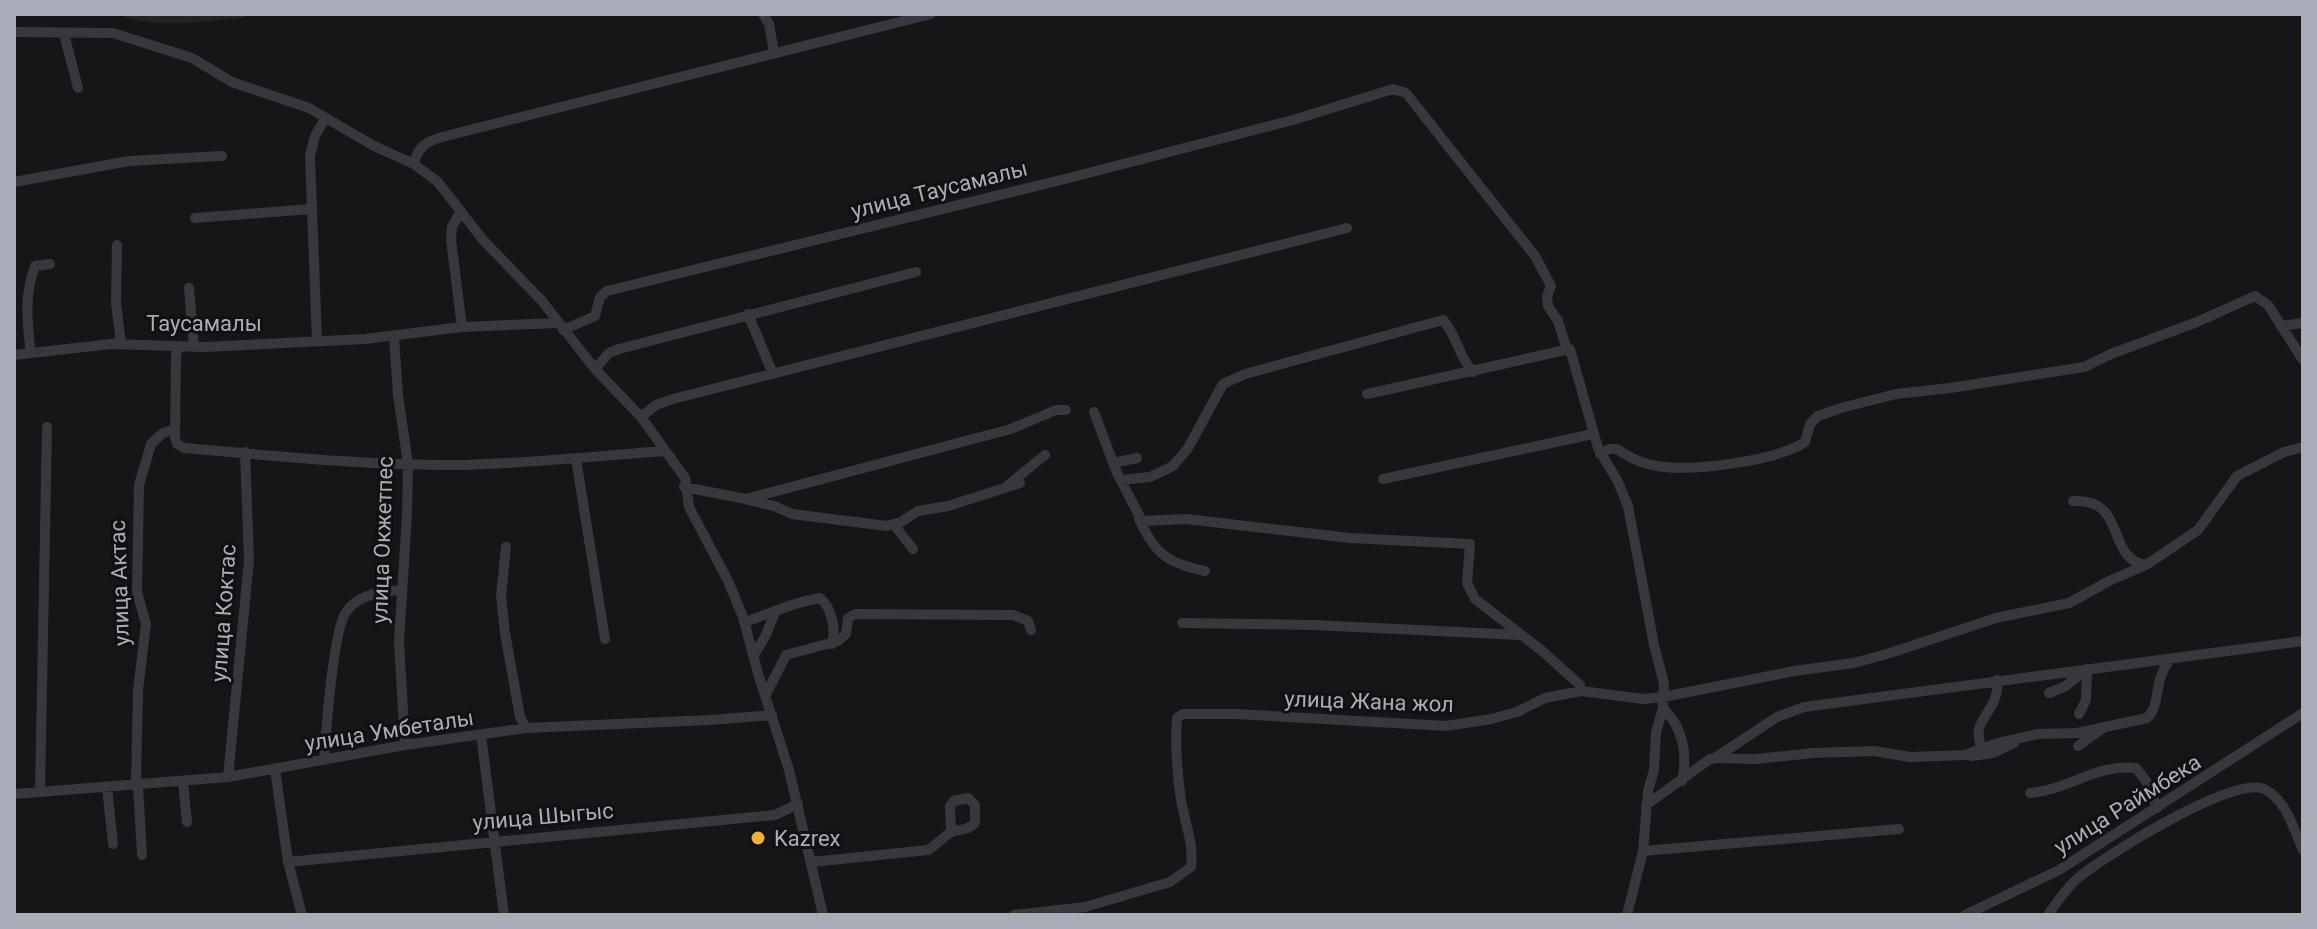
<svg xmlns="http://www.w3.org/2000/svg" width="2317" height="929" font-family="Roboto,sans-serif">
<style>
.green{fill:#1e261f}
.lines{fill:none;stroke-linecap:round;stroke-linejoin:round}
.minor{stroke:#37383d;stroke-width:10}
.poi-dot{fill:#f2b134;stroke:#111113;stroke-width:3}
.labels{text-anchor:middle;stroke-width:6;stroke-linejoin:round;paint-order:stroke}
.street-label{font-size:22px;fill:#a8adb8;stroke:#111113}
.poi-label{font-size:22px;fill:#a8adb8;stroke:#111113;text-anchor:start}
</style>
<rect width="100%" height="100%" fill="#161618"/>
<!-- green -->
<path class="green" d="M118 14H246V17C210 21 151 30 118 14Z"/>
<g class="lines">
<!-- minor -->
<path class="minor" d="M763 14 769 24 774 52
M14 32 113 33 192 58 232 82 309 108 374 146 414 164 438 182 483 240 542 301 595 369 641 417 685 478 689 507 728 581 743 617 759 677 789 770 823 915
M64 34 78 88
M414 164C418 147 425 142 442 137L931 14
M14 182 129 161 222 156
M461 211 452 227 451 240 462 327
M195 218 311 209
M117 245 116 303 121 344
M189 288 194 347
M748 314 773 374
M2281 326 2303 323
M563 330 595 316 600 297 607 291 1065 179 1293 120 1393 89 1406 93 1535 256 1551 286 1547 296 1548 306 1558 321 1567 350
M394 337 398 395 408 464 407 515 399 641 405 745
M317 341 310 156 315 136 325 119
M179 346 176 354 175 438 177 444 184 448C277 456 370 466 464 465 531 463 598 456 665 451
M31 353C27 324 24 294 35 266L50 264
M14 355 111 344 204 347 365 339 462 327 558 323
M595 369 609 353 619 349 916 272
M1367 394 1570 349 1598 448 1617 480 1628 506 1654 645 1664 684 1663 708 1656 732 1654 770 1648 791 1643 851 1627 915
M641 417 656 405 673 399 1347 228
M1600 454C1604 452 1607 449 1611 449 1616 448 1619 450 1623 453 1634 460 1644 464 1657 466 1692 472 1776 461 1805 442L1810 424 1818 416 1841 408 1896 394 1950 388 2084 367 2111 354 2197 322 2255 296 2268 305 2303 360
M576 459 605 639
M1113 463 1137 458
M1383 479 1593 434
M1121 480 1150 477 1173 466 1188 448 1223 384 1245 374 1443 320C1457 335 1458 356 1473 372
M1007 486 1045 455
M684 487 746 499 1011 429 1056 410H1066
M748 500 774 506 792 514 887 526 901 522 918 511 948 506 1020 483
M2073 501C2128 498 2105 559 2146 565
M1139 519C1155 554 1167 563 1205 571
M894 525 913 549
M506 547 501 596 505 633 520 717 526 728
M744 622C770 614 793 602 820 598 832 608 836 629 832 644
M1182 623 1314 625 1520 635
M754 655 766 635 775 612
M1581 691 1643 699 1663 697 1794 671 1854 663 1890 653 1996 618 2069 603 2109 581 2146 565 2198 530 2237 476 2284 452 2303 447
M2049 693 2064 687 2085 671
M765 696 786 655 838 641 846 634 848 618 855 614 1013 615 1028 621 1031 630
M1663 708C1683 727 1688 755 1682 781
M2079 714 2086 700 2087 669
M481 735 504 915
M2078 746 2103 728
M1982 748C1968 719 2001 712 1997 680
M1972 756 1993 753 2014 743
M1715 758 1777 717 1804 707 2303 641
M324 760C326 732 333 631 346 612 359 594 382 591 402 590
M275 769 288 862 302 915
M228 777 249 560 245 452
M183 782 187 822
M136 786 138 690 146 624 137 592 139 485 151 444 163 433 175 429
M138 786 142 855
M107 788 113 844
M40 792 47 427
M2030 793C2068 790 2098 763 2136 768L2146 781 2157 808
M14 794 228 777 405 745 526 728 710 720 772 715
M1646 805 1710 759 1717 758 1756 759 1813 753 1874 751 1910 757 1965 755 1998 743 2038 734 2077 733 2147 718C2162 704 2152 680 2171 659
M1643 851 1899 829
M288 862 775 815 798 804
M812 862 928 850C936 845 942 838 950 833 958 828 967 832 975 823V805L968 798 954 801 950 806 951 832
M1014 915 1085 907 1170 882 1191 867C1194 844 1185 823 1181 800 1177 773 1175 746 1177 718L1183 714H1236L1446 726 1491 719 1517 712 1545 698 1581 691 1580 685 1541 650 1475 599 1467 583 1470 544 1350 538 1186 519 1142 521 1117 473 1094 412
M1965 915 2059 870 2303 713
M2048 915C2057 902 2067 887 2079 877 2107 855 2233 775 2264 789 2286 799 2294 830 2303 850"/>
</g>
<!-- markers -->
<circle class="poi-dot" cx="758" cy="838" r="8"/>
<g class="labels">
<!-- street labels -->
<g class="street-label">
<text transform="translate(939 189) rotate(-14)" y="8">улица Таусамалы</text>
<text x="204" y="331">Таусамалы</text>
<text transform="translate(382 540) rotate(-88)" y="8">улица Окжетпес</text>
<text transform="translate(119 583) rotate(-92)" y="8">улица Актас</text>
<text transform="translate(223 613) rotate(-86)" y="8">улица Коктас</text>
<text transform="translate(1369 701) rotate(2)" y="8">улица Жана жол</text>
<text transform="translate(389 730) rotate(-9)" y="8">улица Умбеталы</text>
<text transform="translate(2127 804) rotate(-32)" y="8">улица Раймбека</text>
<text transform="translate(543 816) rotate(-5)" y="8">улица Шыгыс</text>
</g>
<!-- poi labels -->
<g class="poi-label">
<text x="774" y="846">Kazrex</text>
</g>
</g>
<!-- border -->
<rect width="2317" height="929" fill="none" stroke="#a8adb8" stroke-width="32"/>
</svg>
